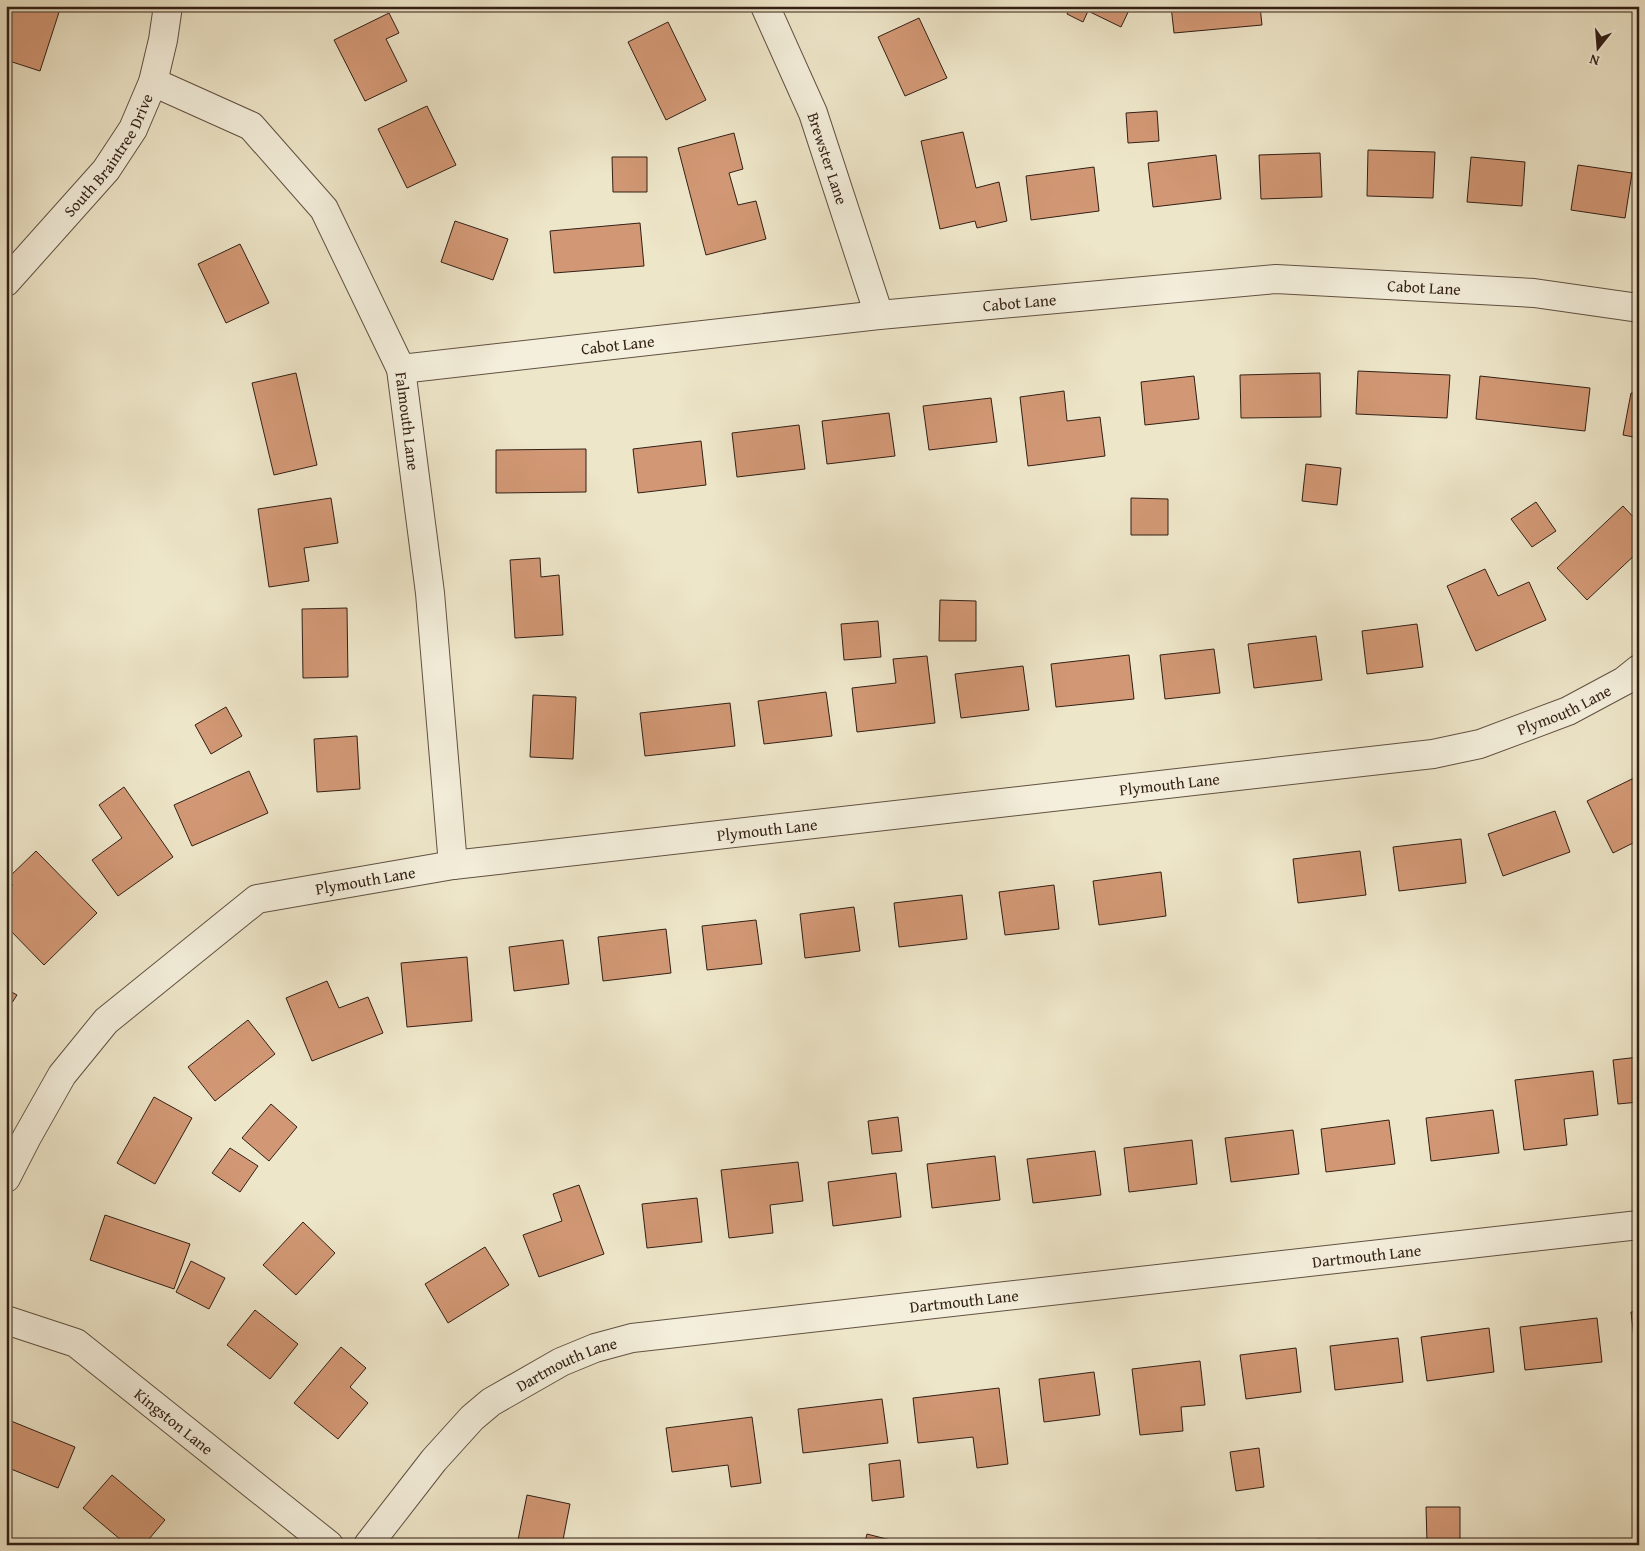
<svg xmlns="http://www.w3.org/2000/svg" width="1645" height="1551" font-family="'Gentium Book Plus',serif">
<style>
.building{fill:#d29875;stroke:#321f15}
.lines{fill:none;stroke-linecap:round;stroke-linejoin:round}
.minor-casing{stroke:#615142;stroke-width:30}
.tertiary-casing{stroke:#615142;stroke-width:30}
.minor{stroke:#f4efdc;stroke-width:28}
.tertiary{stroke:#f4efdc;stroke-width:28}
.labels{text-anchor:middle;stroke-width:4;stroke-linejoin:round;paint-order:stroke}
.street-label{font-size:16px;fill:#321f15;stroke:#f4efdc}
</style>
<rect width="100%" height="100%" fill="#eee6c9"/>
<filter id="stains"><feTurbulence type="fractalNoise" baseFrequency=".004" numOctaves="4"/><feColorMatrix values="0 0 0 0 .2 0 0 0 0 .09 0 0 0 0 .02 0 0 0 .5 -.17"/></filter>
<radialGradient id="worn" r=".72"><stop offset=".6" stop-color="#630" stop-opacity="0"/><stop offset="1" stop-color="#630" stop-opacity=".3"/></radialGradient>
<!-- building -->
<path class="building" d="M13 6H61L40 71 6 60V23Z
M1070 6H1131L1121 27 1088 11 1083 22 1067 14Z
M1171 6H1260L1262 25 1174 33Z
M389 13 399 33 386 39 407 81 365 101 334 40Z
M919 18 947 78 905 96 878 37Z
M668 22 706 100 666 120 628 42Z
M427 106 456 165 407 188 378 129Z
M1157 111 1159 141 1128 143 1126 113Z
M963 132 976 188 999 182 1007 221 977 228 975 221 940 229 921 141Z
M734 133 743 169 729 173 738 205 756 201 766 239 706 255 678 148Z
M1368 150 1435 152 1433 198 1367 196Z
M1320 153 1322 197 1261 199 1259 155Z
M1216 155 1221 199 1153 207 1148 163Z
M612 157H647V192H613Z
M1471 157 1525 162 1522 206 1467 202Z
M1578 165 1632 173 1625 218 1571 210Z
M1094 167 1099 211 1031 220 1026 176Z
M455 221 508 239 493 280 441 262Z
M640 223 644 266 554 273 550 231Z
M240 244 269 303 226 323 198 264Z
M1358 371 1450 375 1447 418 1356 414Z
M296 373 317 465 274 475 252 383Z
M1320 373 1321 417 1241 418 1240 375Z
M1194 376 1199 419 1145 425 1141 382Z
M1480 376 1590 388 1585 431 1476 419Z
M1064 391 1067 421 1100 417 1105 456 1028 466 1020 397Z
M1631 393 1639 394V438L1623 435Z
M991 398 997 442 929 450 923 406Z
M889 413 895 456 827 464 822 421Z
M799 425 805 469 737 477 732 433Z
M701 441 706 485 638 493 633 449Z
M586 449V492L496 493V450Z
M1306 464 1341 468 1337 505 1302 501Z
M331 498 338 543 304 548 309 581 269 587 258 509Z
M1131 498 1168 499V535H1131Z
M1536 502 1556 531 1532 547 1511 519Z
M1623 506 1639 523V551L1587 600 1557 568Z
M540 558 541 577 559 575 563 635 515 638 510 560Z
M1485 569 1498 596 1529 582 1546 620 1476 651 1447 586Z
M940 600 976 601V641H939Z
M347 608 348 677 303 678 302 609Z
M878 621 881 657 844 660 841 624Z
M1417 624 1423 667 1367 674 1362 631Z
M1316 636 1322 680 1254 688 1248 644Z
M1214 649 1220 693 1165 699 1160 655Z
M1129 655 1134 699 1056 707 1051 664Z
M927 656 935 723 857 732 852 688 896 683 893 659Z
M1023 666 1029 710 961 718 955 674Z
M826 692 832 736 764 744 758 701Z
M533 695 576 697 573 759 530 757Z
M730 703 735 746 645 756 640 713Z
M226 707 242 736 211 754 195 725Z
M357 736 360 789 317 792 314 739Z
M249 771 268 813 192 846 174 805Z
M1636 777 1639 783V840L1613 853 1587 801Z
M124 787 173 857 118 896 92 860 122 838 99 805Z
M1555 811 1570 852 1503 876 1488 834Z
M1461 839 1466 883 1399 891 1393 847Z
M36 851 97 913 44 965 6 926V892L13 885 7 879Z
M1360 851 1366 895 1298 903 1293 859Z
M1161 872 1166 916 1099 925 1093 881Z
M1054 885 1059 929 1005 935 999 892Z
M962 895 967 939 899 947 894 903Z
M854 907 860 951 805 958 800 914Z
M756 920 762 964 707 970 702 926Z
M666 929 671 973 603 981 598 937Z
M563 940 569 984 514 991 509 947Z
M467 957 472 1021 407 1027 401 963Z
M327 981 339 1008 368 997 383 1033 312 1061 286 998Z
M6 989 17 995 6 1012Z
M248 1020 275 1054 215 1101 188 1067Z
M1639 1057V1102L1618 1104 1613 1060Z
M1593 1071 1598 1115 1564 1119 1567 1145 1524 1150 1515 1080Z
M154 1097 192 1118 155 1184 117 1163Z
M271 1104 297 1127 269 1161 242 1138Z
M1493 1110 1499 1153 1431 1161 1426 1118Z
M898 1117 902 1151 872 1154 868 1121Z
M1389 1120 1395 1164 1326 1172 1321 1129Z
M1293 1130 1299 1174 1231 1182 1225 1138Z
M1192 1140 1197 1184 1129 1192 1124 1148Z
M230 1148 258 1166 240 1192 212 1173Z
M1095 1151 1101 1195 1033 1203 1027 1159Z
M995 1156 1000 1200 932 1208 927 1164Z
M798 1162 803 1201 770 1205 773 1233 729 1238 721 1170Z
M896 1173 901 1217 833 1226 828 1182Z
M579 1185 604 1254 539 1277 523 1235 562 1221 553 1194Z
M697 1198 702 1242 647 1248 642 1204Z
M105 1215 190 1244 174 1289 90 1260Z
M303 1222 335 1253 296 1295 263 1265Z
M485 1247 509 1285 448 1323 425 1284Z
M191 1261 225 1278 209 1309 176 1292Z
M255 1310 298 1344 270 1379 227 1345Z
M1639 1311V1356H1636L1631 1312Z
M1597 1318 1602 1362 1525 1370 1520 1327Z
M1489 1328 1494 1372 1427 1381 1421 1337Z
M1398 1338 1403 1382 1335 1390 1330 1346Z
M341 1347 366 1368 350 1387 368 1403 338 1439 294 1403Z
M1296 1348 1301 1392 1246 1399 1240 1355Z
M1200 1361 1205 1405 1181 1407 1183 1431 1140 1435 1132 1369Z
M1094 1372 1100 1415 1044 1422 1039 1379Z
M999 1388 1008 1464 977 1468 973 1437 918 1443 913 1398Z
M882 1399 888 1443 803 1453 798 1409Z
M752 1417 761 1483 731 1487 728 1465 672 1472 666 1428Z
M6 1419 75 1447 58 1488 6 1467Z
M1259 1448 1264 1487 1236 1491 1230 1452Z
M900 1460 904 1497 872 1501 869 1464Z
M112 1475 165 1520 144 1545H127L83 1508Z
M527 1495 570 1504 562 1545H517Z
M1426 1507H1460V1542H1427Z
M867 1534 898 1542 897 1545H864Z
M1317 1539 1348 1541V1545H1316Z"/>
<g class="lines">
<!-- minor casing -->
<g class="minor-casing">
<g id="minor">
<path id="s1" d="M765 6 813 113 879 315"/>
<path id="s2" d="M153 82 251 126 324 209 401 369 430 593 453 865"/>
<path id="s3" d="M401 369 879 315 1276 279 1534 293 1639 308"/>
<path id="s4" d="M6 1178 27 1137 62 1075 106 1021 257 899 453 865 1433 754 1480 744 1568 711 1624 681 1639 669"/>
<path id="s5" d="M6 1320 76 1343 329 1545"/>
<path id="s6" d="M368 1545 434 1460 472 1418 491 1402 561 1362 595 1348 632 1338 1639 1225"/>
</g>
</g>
<!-- tertiary casing -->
<g class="tertiary-casing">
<g id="tertiary">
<path id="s7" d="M6 282 106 170 133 129 153 82 163 40 168 6"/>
</g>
</g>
<!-- minor -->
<use href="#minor" class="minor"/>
<!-- tertiary -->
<use href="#tertiary" class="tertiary"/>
</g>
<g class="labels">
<!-- street labels -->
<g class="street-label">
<text dy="6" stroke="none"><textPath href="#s7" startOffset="164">South Braintree Drive</textPath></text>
<text dy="6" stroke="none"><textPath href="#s1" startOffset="165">Brewster Lane</textPath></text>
<text dy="6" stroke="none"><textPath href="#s3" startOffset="1028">Cabot Lane</textPath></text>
<text dy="6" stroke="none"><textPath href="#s3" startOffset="622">Cabot Lane</textPath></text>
<text dy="6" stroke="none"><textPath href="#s3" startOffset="218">Cabot Lane</textPath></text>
<text dy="6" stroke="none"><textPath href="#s2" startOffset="448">Falmouth Lane</textPath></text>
<text dy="6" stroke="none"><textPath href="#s4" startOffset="1705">Plymouth Lane</textPath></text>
<text dy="6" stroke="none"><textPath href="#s4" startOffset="1301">Plymouth Lane</textPath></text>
<text dy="6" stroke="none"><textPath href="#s4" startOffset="896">Plymouth Lane</textPath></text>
<text dy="6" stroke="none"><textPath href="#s4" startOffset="491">Plymouth Lane</textPath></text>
<text dy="6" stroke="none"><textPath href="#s6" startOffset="1084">Dartmouth Lane</textPath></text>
<text dy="6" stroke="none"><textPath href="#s6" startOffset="679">Dartmouth Lane</textPath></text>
<text dy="6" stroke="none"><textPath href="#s6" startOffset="274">Dartmouth Lane</textPath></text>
<text dy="6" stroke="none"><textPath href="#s5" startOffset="199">Kingston Lane</textPath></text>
</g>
</g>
<!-- margin -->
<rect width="1645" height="1551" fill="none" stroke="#eee6c9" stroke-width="25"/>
<rect x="8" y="8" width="1630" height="1536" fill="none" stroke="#321f15" stroke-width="2.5"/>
<rect x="12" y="12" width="1620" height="1526" fill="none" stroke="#321f15"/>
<!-- north arrow -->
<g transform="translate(1598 48) rotate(197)" stroke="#f4efdc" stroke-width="4" paint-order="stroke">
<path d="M0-4L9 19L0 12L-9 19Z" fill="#321f15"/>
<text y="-8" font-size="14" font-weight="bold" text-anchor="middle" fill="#321f15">N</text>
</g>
<rect width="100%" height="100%" filter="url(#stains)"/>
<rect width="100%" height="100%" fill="url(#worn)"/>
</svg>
